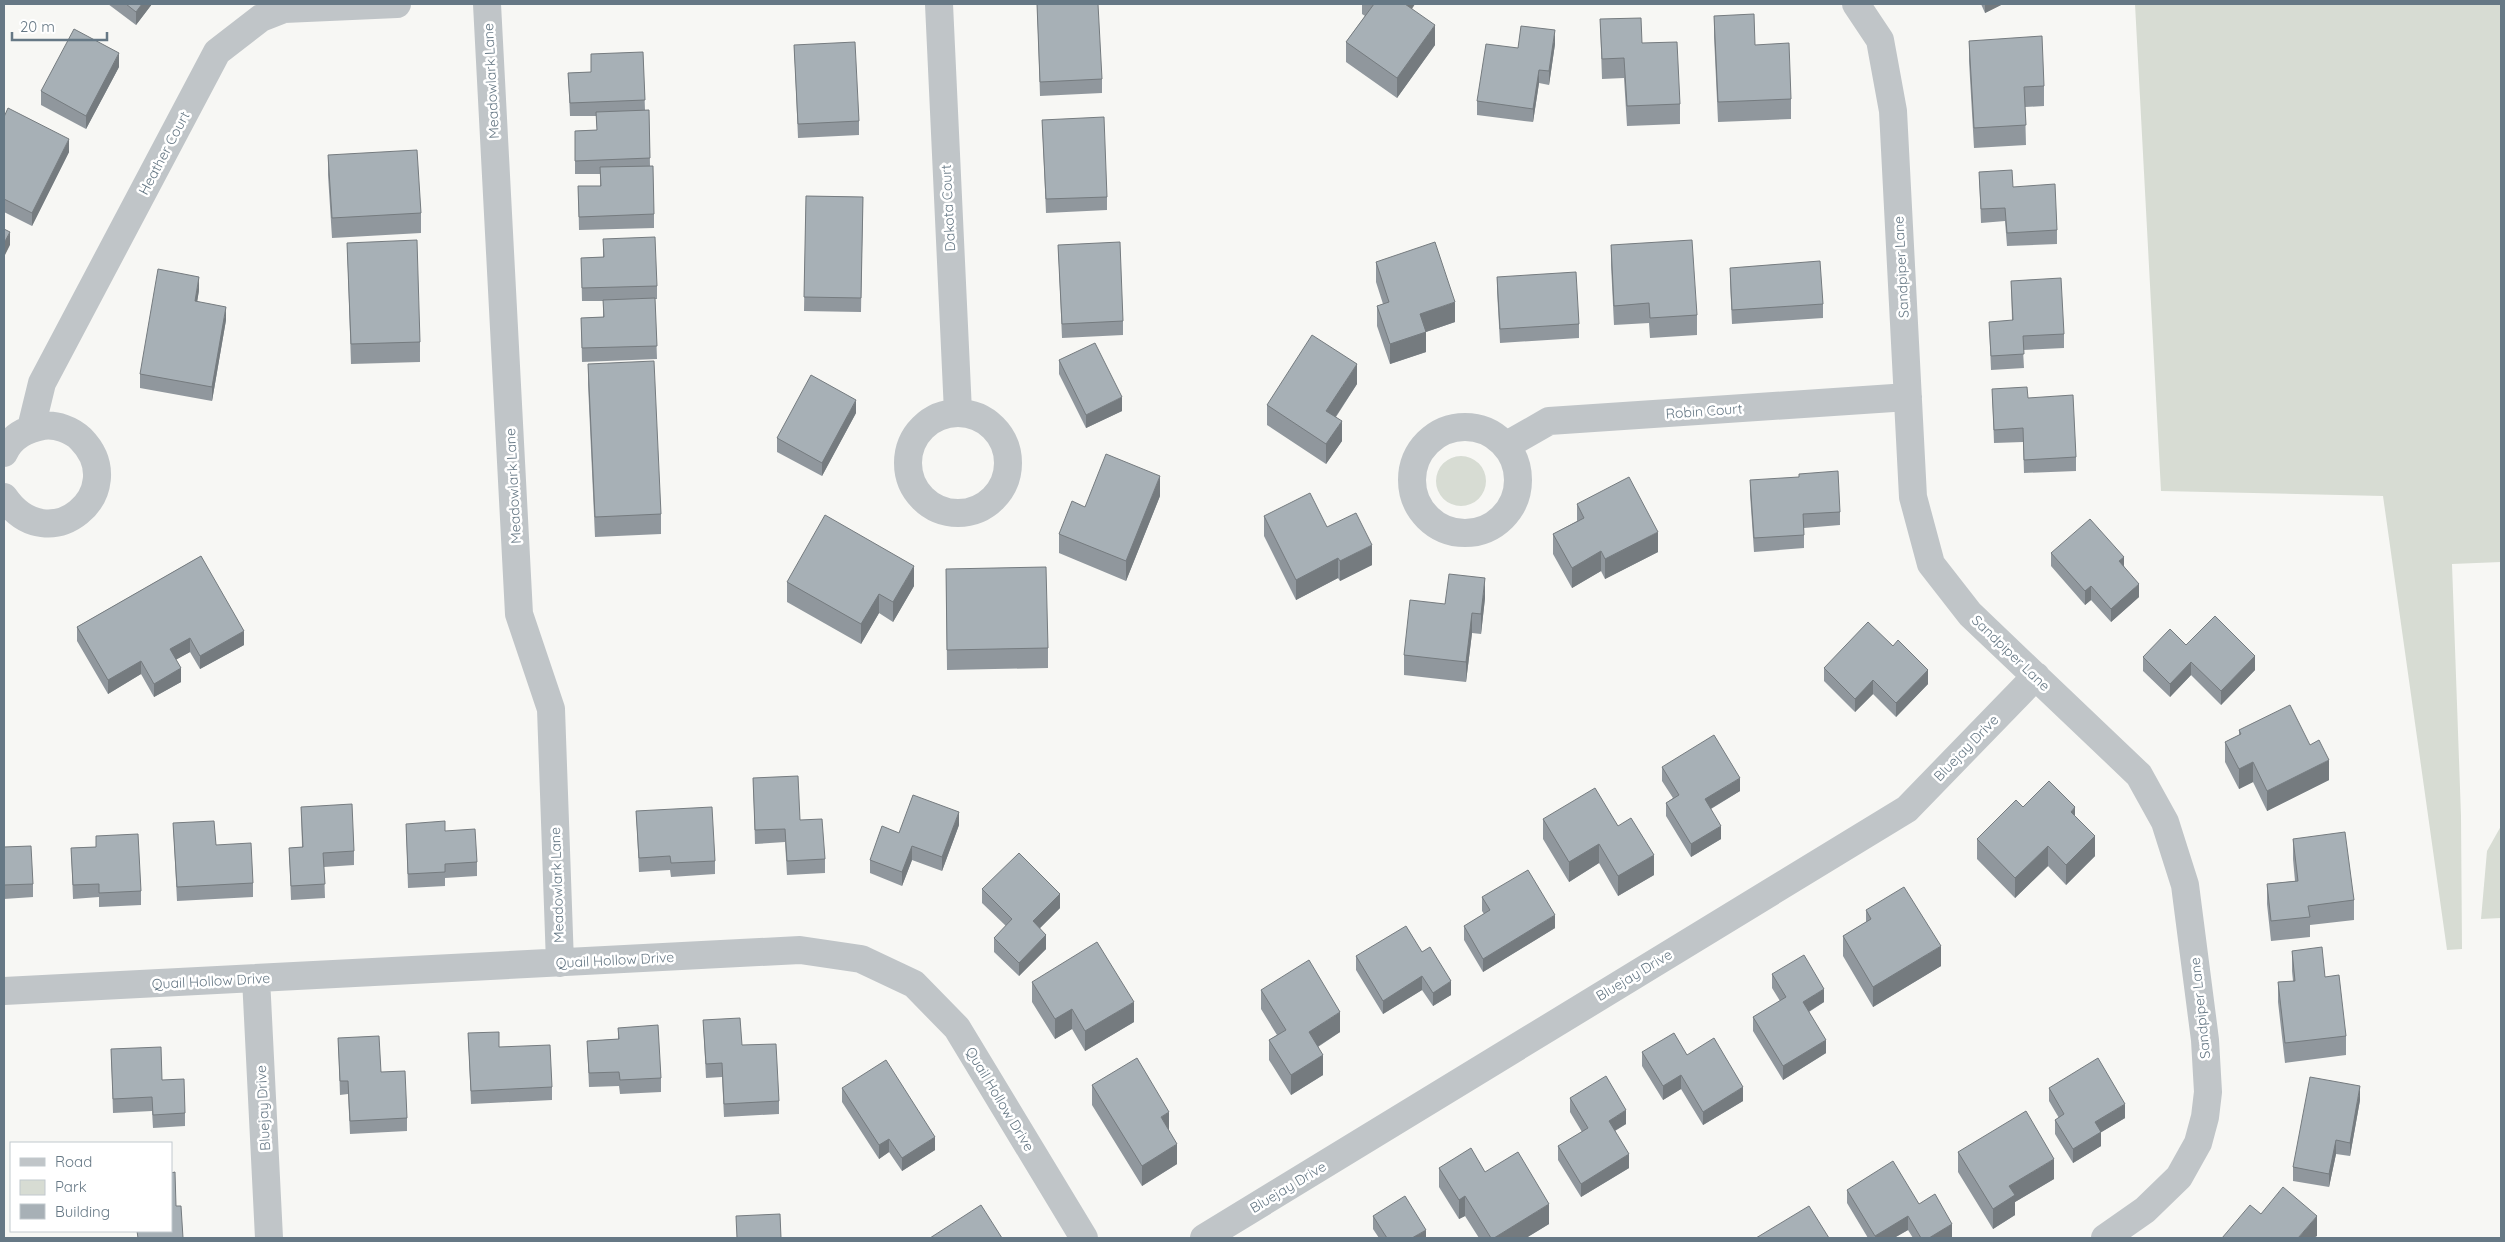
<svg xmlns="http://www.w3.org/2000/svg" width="2505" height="1242" font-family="Quicksand,sans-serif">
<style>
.green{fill:#d7dcd3}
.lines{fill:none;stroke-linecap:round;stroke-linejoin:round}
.minor{stroke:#c0c5c8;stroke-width:28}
.wall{fill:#90979d}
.shaded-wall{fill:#757b7f}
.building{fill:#a7b0b6;stroke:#757b7f}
.labels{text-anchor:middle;stroke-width:5;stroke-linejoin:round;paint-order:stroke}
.street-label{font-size:14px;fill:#667885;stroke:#fff}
</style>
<rect width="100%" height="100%" fill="#f7f7f4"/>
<!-- green -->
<path class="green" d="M2135 4H2501V562L2452 564 2461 816 2462 949 2447 950 2383 496 2161 491Z
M1436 481a25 25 0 1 1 50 0a25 25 0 1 1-50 0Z
M2501 826V918L2481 919 2487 851Z"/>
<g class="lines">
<!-- minor -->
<path class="minor" d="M487 4 519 614 551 709 560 963
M939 4 958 412
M1856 4 1880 40 1893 111 1913 497 1931 564 1970 614 2139 775 2165 822 2185 885 2205 1040 2208 1092 2205 1117 2198 1143 2179 1177 2145 1210 2105 1238
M908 463a50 50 0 1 1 100 0a50 50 0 1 1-100 0Z
M1412 480a53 53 0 1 1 106 0a53 53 0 1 1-106 0Z
M31 428 42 383 217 52 261 18 284 9 397 4
M1507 445 1549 421 1908 397
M4 453C11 437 26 429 43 426 56 424 72 430 81 439 132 491 49 563 4 497
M256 978 269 1238
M4 991 800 950 861 959 914 984 957 1028 1084 1238
M1204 1238 1907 809 2036 676"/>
</g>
<!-- wall -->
<path class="wall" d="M108 4H152L136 25Z
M1037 4 1102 79V93L1040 96Z
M1362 4H1415L1412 9 1435 45 1397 98 1346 62V42L1365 16 1362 14Z
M1981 4H2003L1985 13Z
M1714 16 1755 45 1791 99V119L1718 122 1714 36Z
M1600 19 1642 43 1680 104V124L1627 126 1624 78 1602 79Z
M1969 41 2044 86V106L2025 107 2026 145 1974 148 1969 61Z
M1555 44 1549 85 1539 83 1533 122 1477 115V101L1518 48Z
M794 45 859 121V135L798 138Z
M643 52 645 110H649L650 166 654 214V228L579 230 578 186H600V174H575V131L597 130 596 116H570L568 73 591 72Z
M119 67 86 129 41 105V91Z
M4 117 69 152 32 226 4 212Z
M1042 120 1107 197V210L1046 213Z
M328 155 421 213V233L332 238 328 175Z
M1979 172 2013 187 2057 230V244L2007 246 2005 221 1981 223Z
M806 196 863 197 861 312 804 311Z
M603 239 657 286V299H655L657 359 582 362 581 318 603 317V301H582L581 258 603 257Z
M347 243 420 342V362L351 364Z
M1058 245 1123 321V335L1062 338Z
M1611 245 1697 315V335L1650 338 1649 323 1614 325 1611 265Z
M1376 262 1455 322 1426 332V352L1390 364 1377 326V306L1383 304 1376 282Z
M1730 268 1823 304V318L1732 324 1730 281Z
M1497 277 1579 324V338L1500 343 1497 291Z
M2011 281 2064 334V348L2023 350 2024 368 1991 370 1989 322 2012 321Z
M199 290 197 302 226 320 212 401 140 388V374Z
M1059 360 1122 411 1086 428 1059 374Z
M588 364 661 514V534L595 537 588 384Z
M1357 384 1336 417 1342 441 1326 464 1267 425V405Z
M1992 389 2028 398 2076 457V471L2024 473 2023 442 1994 443Z
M856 413 822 476 777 452V438Z
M1750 480 1840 512V525L1804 528V548L1754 552 1750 494Z
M1160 496 1126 581 1059 553V534L1085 507Z
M1577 504 1658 552 1605 579 1601 571 1572 588 1553 554V534L1577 521Z
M1264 516 1327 527 1372 565 1340 581 1338 578 1296 600 1264 536Z
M2051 553 2124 566 2139 597 2111 622 2091 600 2085 605 2051 566Z
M201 556 244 645 200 669 190 652 175 660 181 682 154 697 141 674 108 694 77 641V627Z
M946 569 1048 648V668L947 670Z
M787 582 914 586 893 622 879 613 861 644 787 602Z
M1485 598 1481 634 1472 633 1466 682 1404 675V655L1445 604Z
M2186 645 2255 670 2221 705 2191 675 2170 697 2143 671V657Z
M1824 668 1928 684 1896 717 1873 694 1855 712 1824 681Z
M2239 730 2310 745 2329 780 2267 811 2253 782 2239 789 2225 762V742L2239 735Z
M1662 767 1740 791 1711 809 1721 839 1691 857 1666 816V803L1673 798 1662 781Z
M753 778 800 820 825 859V873L787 875 785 842 755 844Z
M301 807 354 851V865L324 867 325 898 291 900 289 848 302 847Z
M2023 807 2075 817 2095 856 2066 885 2048 866 2015 898 1977 859V839Z
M636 811 715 861V874L671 877 670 870 639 872Z
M1543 819 1618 826 1654 875 1618 896 1599 863 1569 882 1543 839Z
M173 823 216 845 253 883V897L177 901Z
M406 824 445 831 477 862V876L445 878V886L408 888Z
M959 825 942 871 912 860 902 886 870 873V860L899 833Z
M96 836 141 891V905L99 907V897L73 899 71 848 96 847Z
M2293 839 2354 900V920L2310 925V937L2271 941 2267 904V884L2295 881 2293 859Z
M4 847 33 884V897L4 899Z
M982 889 1060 908 1040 928 1046 949 1019 976 994 952V938L1006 926 982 903Z
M1482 897 1555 928 1483 972 1464 940V926L1484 914 1482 911Z
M1866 910 1941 966 1873 1007 1843 956V936L1866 922Z
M2292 951 2325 977 2346 1036V1055L2285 1063 2278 1002V982L2293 981 2292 971Z
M1422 952 1451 995 1433 1006 1422 990 1383 1014 1356 970V956Z
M1772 974 1824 1002 1809 1012 1826 1053 1783 1080 1753 1031V1017L1780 1001 1772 988Z
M1032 982 1134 1022 1085 1051 1072 1029 1055 1039 1032 1002Z
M1261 990 1340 1032 1318 1047 1323 1075 1291 1095 1269 1060V1040L1277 1035 1261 1009Z
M703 1020 742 1045 779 1101V1114L724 1117 722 1077 706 1078Z
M618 1028 661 1078V1092L620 1094 619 1086 589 1087 587 1041 618 1039Z
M468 1033 499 1047 552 1087V1100L471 1104Z
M338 1038 381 1072 407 1118V1131L350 1134 348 1094 340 1095Z
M111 1049 162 1080 185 1113V1126L153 1128 152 1111 113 1113Z
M1642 1052 1687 1055 1743 1101 1703 1125 1681 1089 1663 1100 1642 1066Z
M1092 1085 1169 1131 1177 1164 1142 1186 1092 1105Z
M842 1088 935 1150 902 1171 889 1152 879 1159 842 1102Z
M2049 1088 2125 1118 2101 1132V1146L2073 1163 2055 1134V1120L2059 1118 2049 1101Z
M1570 1098 1626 1124 1615 1131 1629 1168 1581 1197 1558 1160V1146L1582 1132 1570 1112Z
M2360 1100 2350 1156 2336 1154 2329 1187 2293 1181V1167Z
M1958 1152 2054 1179 2015 1202V1215L1993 1229 1958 1172Z
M1439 1168 1485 1172 1549 1224 1526 1238H1479L1465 1216 1459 1219 1439 1187Z
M1847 1190 1919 1204 1952 1237 1951 1238H1913L1908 1230 1894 1238H1868L1847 1203Z
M1373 1216 1426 1238H1379L1373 1229Z"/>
<!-- shaded-wall -->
<path class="shaded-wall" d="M142 4H152L136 25V12Z
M1402 4H1415L1402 22Z
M1985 4H2003L1985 13Z
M1435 25V45L1397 98V78Z
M1555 30V44L1549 85V71Z
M119 53V67L86 129V116Z
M1539 70V83L1533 122V109Z
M69 139V152L32 226V213Z
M10 232V245L4 257V243Z
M199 277V290L195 315V301Z
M1455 302V322L1420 334V314Z
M226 307V320L212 401V387Z
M1426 332V352L1390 364V344Z
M1357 364V384L1326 431V411Z
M1122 397V411L1086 428V415Z
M856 400V413L822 476V463Z
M1342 421V441L1326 464V444Z
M1160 476V496L1126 581V561Z
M1658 532V552L1605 579V559Z
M1372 545V565L1340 581V561Z
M1601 551V571L1572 588V568Z
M2124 557V571L2119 561Z
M1338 558V578L1296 600V580Z
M914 566V586L893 622V602Z
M1485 578V598L1481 634V614Z
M2139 584V597L2111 622V609Z
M2091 586V600L2085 605V591Z
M879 594V613L861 644V624Z
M1472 613V633L1466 682V662Z
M244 631V645L200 669V656Z
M190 638V652L170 663V649Z
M2255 656V670L2221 705V691Z
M141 661V674L108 694V680Z
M2191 662V675L2170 697V684Z
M181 668V682L154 697V684Z
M1928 670V684L1896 717V703Z
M1873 680V694L1855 712V699Z
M2329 760V780L2267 811V791Z
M2253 762V782L2239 789V769Z
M1740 778V791L1705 812V799Z
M2075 807V827L2071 812Z
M959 812V825L942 871V857Z
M1721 826V839L1691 857V844Z
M2095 836V856L2066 885V865Z
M1599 844V863L1569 882V862Z
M912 846V860L902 886V872Z
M2048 846V866L2015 898V878Z
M1654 855V875L1618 896V876Z
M1060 894V908L1033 935V921Z
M1555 915V928L1483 972V959Z
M1046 935V949L1019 976V963Z
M1941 946V966L1873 1007V987Z
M1422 976V990L1383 1014V1001Z
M1451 981V995L1433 1006V993Z
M1824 989V1002L1803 1015V1002Z
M1134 1002V1022L1085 1051V1031Z
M1072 1009V1029L1055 1039V1019Z
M1340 1012V1032L1309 1052V1032Z
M1826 1040V1053L1783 1080V1066Z
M1323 1055V1075L1291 1095V1075Z
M1681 1075V1089L1663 1100V1086Z
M2360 1086V1100L2350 1156V1143Z
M1743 1087V1101L1703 1125V1112Z
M2125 1104V1118L2095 1136V1122Z
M1626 1110V1124L1609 1134V1121Z
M1169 1112V1131L1161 1117Z
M2101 1132V1146L2073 1163V1149Z
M935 1137V1150L902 1171V1158Z
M889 1139V1152L879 1159V1145Z
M2336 1140V1154L2329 1187V1174Z
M1177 1144V1164L1142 1186V1166Z
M1629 1154V1168L1581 1197V1184Z
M2054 1159V1179L2015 1202V1215L1993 1229V1209L2009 1186Z
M1465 1196V1216L1459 1219V1200Z
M1549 1204V1224L1526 1238H1494Z
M1908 1216V1230L1894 1238H1875V1236Z
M2317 1216V1236L2314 1238H2298Z
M1952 1224V1237L1951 1238H1929Z
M1426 1230V1238H1412Z"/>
<!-- building -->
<path class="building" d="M126 4H142L136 12Z
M1037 4H1098L1102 79 1040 82Z
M1374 4H1405L1435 25 1397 78 1346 42Z
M1754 14 1755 45 1789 43 1791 99 1718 102 1714 16Z
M1641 18 1642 43 1677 42 1680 104 1627 106 1624 58 1602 59 1600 19Z
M1521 26 1555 30 1549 71 1539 70 1533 109 1477 101 1486 44 1518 48Z
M74 29 119 53 86 116 41 91Z
M2042 36 2044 86 2024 87 2026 125 1974 128 1969 41Z
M855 42 859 121 798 124 794 45Z
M643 52 645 100 570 103 568 73 591 72V54Z
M8 108 69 139 32 213 4 199V117Z
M649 110 650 158 575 161V131L597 130 596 112Z
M1104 117 1107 197 1046 199 1042 120Z
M417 150 421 213 332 218 328 155Z
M653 166 654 214 579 217 578 186H601L600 167Z
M2012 170 2013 187 2055 184 2057 230 2007 233 2005 208 1981 209 1979 172Z
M806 196 863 197 861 298 804 297Z
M4 229 10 232 4 243Z
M655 237 657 286 582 288 581 258 604 257 603 239Z
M417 240 420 342 351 344 347 243Z
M1692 240 1697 315 1650 318 1649 303 1614 306 1611 245Z
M1120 242 1123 321 1062 324 1058 245Z
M1435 242 1455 302 1420 314 1426 332 1390 344 1377 306 1389 302 1376 262Z
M1820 261 1823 304 1732 310 1730 268Z
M158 269 199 277 195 301 226 307 212 387 140 374Z
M1576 272 1579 324 1500 329 1497 277Z
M2061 278 2064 334 2023 336 2024 354 1991 356 1989 322 2013 320 2011 281Z
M655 298 657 346 582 348 581 318 604 317 603 300Z
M1312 335 1357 364 1326 411 1342 421 1326 444 1267 405Z
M1095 343 1122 397 1086 415 1059 360Z
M654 361 661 514 595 517 588 364Z
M811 375 856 400 822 463 777 438Z
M2027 387 2028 398 2073 395 2076 457 2024 460 2023 428 1994 430 1992 389Z
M1106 454 1160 476 1126 561 1059 534 1072 501 1085 507Z
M1838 471 1840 512 1803 514 1804 535 1754 538 1750 480 1799 477V474Z
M1629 477 1658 532 1605 559 1601 551 1572 568 1553 534 1584 518 1577 504Z
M1310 493 1327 527 1356 513 1372 545 1340 561 1338 558 1296 580 1264 516Z
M825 515 914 566 893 602 879 594 861 624 787 582Z
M2090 519 2124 557 2119 561 2139 584 2111 609 2091 586 2085 591 2051 553Z
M201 556 244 631 200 656 190 638 170 649 181 668 154 684 141 661 108 680 77 627Z
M1046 567 1048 648 947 650 946 569Z
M1449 574 1485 578 1481 614 1472 613 1466 662 1404 655 1410 600 1445 604Z
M2215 616 2255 656 2221 691 2191 662 2170 684 2143 657 2170 629 2186 645Z
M1868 622 1893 646 1898 640 1928 670 1896 703 1873 680 1855 699 1824 668Z
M2290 705 2310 745 2319 740 2329 760 2267 791 2253 762 2239 769 2225 742 2241 734 2239 730Z
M1714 735 1740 778 1705 799 1721 826 1691 844 1666 803 1679 795 1662 767Z
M798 776 800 820 822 819 825 859 787 861 785 829 755 830 753 778Z
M2049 781 2075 807 2071 812 2095 836 2066 865 2048 846 2015 878 1977 839 2016 800 2023 807Z
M1595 788 1618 826 1631 818 1654 855 1618 876 1599 844 1569 862 1543 819Z
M913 795 959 812 942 857 912 846 902 872 870 860 882 826 899 833Z
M352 804 354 851 323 853 325 884 291 886 289 848 303 847 301 807Z
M712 807 715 861 671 863 670 856 639 858 636 811Z
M214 821 216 845 251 843 253 883 177 887 173 823Z
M445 821V831L475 829 477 862 445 864V872L408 874 406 824Z
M2345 832 2354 900 2308 906 2310 917 2271 921 2267 884 2298 881 2293 839Z
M138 834 141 891 99 893V884L73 885 71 848 96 847V836Z
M31 846 33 884 4 885V847Z
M1019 853 1060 894 1033 921 1046 935 1019 963 994 938 1012 919 982 889Z
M1528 870 1555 915 1483 959 1464 926 1490 910 1482 897Z
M1904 887 1941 946 1873 987 1843 936 1871 919 1866 910Z
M1406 926 1422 952 1430 947 1451 981 1433 993 1422 976 1383 1001 1356 956Z
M1097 942 1134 1002 1085 1031 1072 1009 1055 1019 1032 982Z
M2322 947 2325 977 2339 975 2346 1036 2285 1043 2278 982 2295 981 2292 951Z
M1804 955 1824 989 1803 1002 1826 1040 1783 1066 1753 1017 1786 997 1772 974Z
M1309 960 1340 1012 1309 1032 1323 1055 1291 1075 1269 1040 1286 1030 1261 990Z
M740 1018 742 1045 776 1044 779 1101 724 1104 722 1063 706 1064 703 1020Z
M658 1025 661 1078 620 1080 619 1072 589 1073 587 1041 619 1039 618 1028Z
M499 1032V1047L550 1045 552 1087 471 1091 468 1033Z
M1674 1033 1687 1055 1714 1038 1743 1087 1703 1112 1681 1075 1663 1086 1642 1052Z
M379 1036 381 1072 405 1071 407 1118 350 1121 348 1081H340L338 1038Z
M161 1047 162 1080 184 1079 185 1113 153 1115 152 1097 113 1099 111 1049Z
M1137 1058 1169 1112 1161 1117 1177 1144 1142 1166 1092 1085Z
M2098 1058 2125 1104 2095 1122 2101 1132 2073 1149 2055 1120 2064 1114 2049 1088Z
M886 1060 935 1137 902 1158 889 1139 879 1145 842 1088Z
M1606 1076 1626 1110 1609 1121 1629 1154 1581 1184 1558 1146 1588 1128 1570 1098Z
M2310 1077 2360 1086 2350 1143 2336 1140 2329 1174 2293 1167Z
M2026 1111 2054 1159 2009 1186 2015 1195 1993 1209 1958 1152Z
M1471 1148 1485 1172 1518 1152 1549 1204 1494 1238H1491L1465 1196 1459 1200 1439 1168Z
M1893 1161 1919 1204 1935 1194 1952 1224 1929 1238H1921L1908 1216 1875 1236 1847 1190Z
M175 1172 176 1206H181L183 1238H138L137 1231H171V1173Z
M2283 1187 2317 1216 2298 1238H2222L2250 1205 2261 1214Z
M1405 1196 1426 1230 1412 1238H1387L1373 1216Z
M981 1205 1002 1238H930Z
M1809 1206 1829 1238H1756Z
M780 1214 781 1238H737L736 1216Z"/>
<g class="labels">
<!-- street labels -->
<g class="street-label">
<text transform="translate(491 81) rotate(-93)" y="5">Meadowlark Lane</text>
<text transform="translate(164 153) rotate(-62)" y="5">Heather Court</text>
<text transform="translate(948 208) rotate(-93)" y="5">Dakota Court</text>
<text transform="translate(1901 267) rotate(-93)" y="5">Sandpiper Lane</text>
<text transform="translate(1704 411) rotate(-4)" y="5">Robin Court</text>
<text transform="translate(513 486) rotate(-93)" y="5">Meadowlark Lane</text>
<text transform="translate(2011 653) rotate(44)" y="5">Sandpiper Lane</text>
<text transform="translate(1966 748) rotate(-46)" y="5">Bluejay Drive</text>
<text transform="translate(557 885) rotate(-92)" y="5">Meadowlark Lane</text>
<text transform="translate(615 960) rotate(-3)" y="5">Quail Hollow Drive</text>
<text transform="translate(1634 975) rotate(-31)" y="5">Bluejay Drive</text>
<text transform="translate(211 981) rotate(-3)" y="5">Quail Hollow Drive</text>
<text transform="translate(2200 1008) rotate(-96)" y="5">Sandpiper Lane</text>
<text transform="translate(1000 1099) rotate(59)" y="5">Quail Hollow Drive</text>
<text transform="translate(263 1108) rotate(-93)" y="5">Bluejay Drive</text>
<text transform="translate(1288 1187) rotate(-31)" y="5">Bluejay Drive</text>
</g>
</g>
<!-- border -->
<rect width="2505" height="1242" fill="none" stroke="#667885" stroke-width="10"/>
<!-- legend -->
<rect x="10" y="1142" width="162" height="90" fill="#ffffff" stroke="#c2c9ce"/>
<rect x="20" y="1158" width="25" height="8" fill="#c0c5c8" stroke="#c2c9ce"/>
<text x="55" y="1167" font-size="15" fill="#667885">Road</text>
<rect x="20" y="1180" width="25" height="15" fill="#d7dcd3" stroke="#c2c9ce"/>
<text x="55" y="1192" font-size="15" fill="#667885">Park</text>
<rect x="20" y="1204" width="25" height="15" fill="#a7b0b6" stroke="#c2c9ce"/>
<text x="55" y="1217" font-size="15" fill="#667885">Building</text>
<!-- scale -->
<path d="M12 32v8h95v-8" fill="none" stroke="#667885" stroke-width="2.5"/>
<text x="20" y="32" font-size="15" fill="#667885" stroke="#ffffff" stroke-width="4" paint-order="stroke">20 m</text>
</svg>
